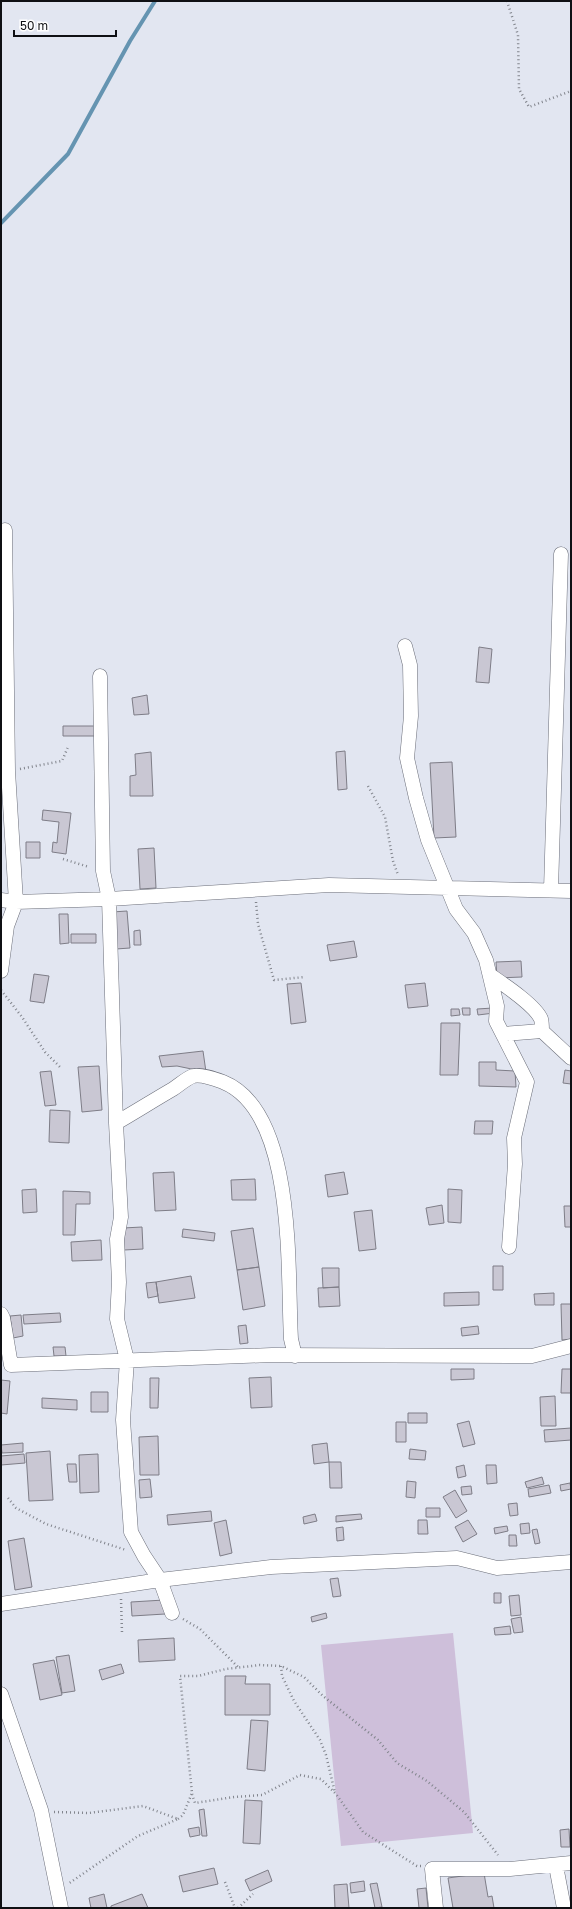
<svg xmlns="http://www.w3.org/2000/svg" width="572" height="1909" font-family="'Golos Text',sans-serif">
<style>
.green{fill:#cebfda}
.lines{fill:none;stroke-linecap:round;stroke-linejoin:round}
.stream{stroke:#6594b1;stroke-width:4}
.building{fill:#c9c7d3;stroke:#7e7d87}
.street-casing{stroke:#6b6e79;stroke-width:15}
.path{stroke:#82858d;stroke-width:2.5;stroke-dasharray:1 3;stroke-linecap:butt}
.street{stroke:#fff;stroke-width:14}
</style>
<rect width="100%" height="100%" fill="#e2e6f1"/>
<!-- green -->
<path class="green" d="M453 1633 473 1833 341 1846 321 1645Z"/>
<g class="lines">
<!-- stream -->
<path class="stream" d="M1 223 68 154 130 41 155 1"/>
</g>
<!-- building -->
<path class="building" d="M479 647 492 649 489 683 476 682Z
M147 695 149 714 134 715 132 698Z
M63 726H96L97 736H63Z
M345 751 347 789 338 790 336 752Z
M151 752 153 796H130V776L136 775 135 754Z
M452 762 456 837 434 838 430 763Z
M43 810 71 813 66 854 52 852 53 842 57 843 59 822 42 820Z
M26 842H40V858H26Z
M154 848 156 888 140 889 138 849Z
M127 911 130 948 116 949 112 912Z
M59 914H68L69 943 60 944Z
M140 930 141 945H134V931Z
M71 934H96V943H71Z
M354 941 357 957 330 961 327 945Z
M521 961 522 977 497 978 496 962Z
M34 974 49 976 44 1003 30 1001Z
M301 983 306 1022 291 1024 287 984Z
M425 983 428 1006 408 1008 405 985Z
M462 1008H470V1015H463Z
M493 1008 494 1013 478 1015 477 1009Z
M451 1009H459L460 1015 451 1016Z
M441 1023H460L458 1075H440Z
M203 1051 206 1072 177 1066 162 1067 159 1056Z
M479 1062H496V1070L515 1071 516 1087 479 1086Z
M99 1066 102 1110 82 1112 78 1067Z
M565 1070 571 1071V1084L563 1083Z
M51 1071 56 1105 45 1106 40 1072Z
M50 1110 70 1111 69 1143 49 1142Z
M475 1121H493L492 1134H474Z
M174 1172 176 1210 155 1211 153 1173Z
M344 1172 348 1194 328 1197 325 1175Z
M255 1179 256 1200H232L231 1180Z
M36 1189 37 1212 23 1213 22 1190Z
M448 1189 462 1190 461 1223 448 1222Z
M63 1191 90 1192V1204H76L75 1235H63Z
M442 1205 444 1223 429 1225 426 1208Z
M564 1206H571V1227H565Z
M372 1210 376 1249 359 1251 354 1212Z
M142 1227 143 1249 124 1250 123 1228Z
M253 1228 259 1267 237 1270 231 1231Z
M183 1229 215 1233 214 1241 182 1237Z
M101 1240 102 1260 72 1261 71 1242Z
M493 1266H503V1290H493Z
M259 1267 265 1306 243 1310 237 1270Z
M322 1268H339V1287L323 1288Z
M191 1276 195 1298 159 1303 156 1282Z
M156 1282 158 1296 148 1298 146 1283Z
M339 1287 340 1306 319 1307 318 1288Z
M479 1292V1305L444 1306V1293Z
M554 1293V1305H535L534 1294Z
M561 1304H571V1339L562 1340Z
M60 1313 61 1322 24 1324 23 1315Z
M21 1315 23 1336 13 1338 10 1316Z
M246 1325 248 1343 240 1344 238 1326Z
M478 1326 479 1334 462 1336 461 1328Z
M53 1347H65L66 1356H54Z
M451 1369H474V1379L451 1380Z
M562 1369H571V1393H561Z
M271 1377 272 1407 251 1408 249 1378Z
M150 1378H159L158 1408H150Z
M1 1380 10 1381 7 1414 1 1413Z
M91 1392H108V1412H91Z
M555 1396 556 1426H541L540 1397Z
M42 1398 77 1400V1410L42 1408Z
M408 1413H427V1423H408Z
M469 1421 475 1444 463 1447 457 1424Z
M396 1422H406V1442H396Z
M571 1428V1440L545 1442 544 1430Z
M158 1436 159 1475H140L139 1437Z
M23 1443V1452L2 1453 1 1445Z
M327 1443 329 1462 314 1464 312 1445Z
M410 1449 426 1451 425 1460 409 1459Z
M50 1451 53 1500 29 1501 26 1453Z
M24 1454 25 1463 1 1465V1456Z
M98 1454 99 1492 80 1493 79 1455Z
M329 1462H341L342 1488H330Z
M67 1464H76L77 1482H69Z
M464 1465 466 1476 458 1478 456 1467Z
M486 1465H496L497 1483 487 1484Z
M542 1477 544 1484 527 1488 525 1482Z
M150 1479 152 1497 140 1498 139 1480Z
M407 1481 416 1482 415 1498 406 1497Z
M570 1483 571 1489 561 1491 560 1485Z
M549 1485 551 1493 529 1497 528 1489Z
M471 1486 472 1494 462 1495 461 1487Z
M455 1490 467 1511 456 1518 443 1497Z
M517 1503 518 1515 510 1516 508 1504Z
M426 1508H440V1517H426Z
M211 1511 212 1521 168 1525 167 1515Z
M315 1514 317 1521 304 1524 303 1517Z
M361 1514 362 1519 336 1522V1516Z
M226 1520 232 1553 220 1556 214 1523Z
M418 1520H427L428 1534H418Z
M468 1520 477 1534 463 1542 455 1527Z
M529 1523 530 1533 521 1534 520 1524Z
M507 1526 508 1531 495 1534 494 1528Z
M343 1527 344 1540 337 1541 336 1528Z
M537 1529 540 1543 535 1544 532 1530Z
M509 1535H516L517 1546H509Z
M24 1538 32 1587 15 1590 8 1541Z
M338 1578 341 1596 333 1597 330 1579Z
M494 1593H501V1603H494Z
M519 1595 521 1615 511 1616 509 1596Z
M164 1600 165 1614 132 1616 131 1602Z
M326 1613 327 1618 312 1622 311 1617Z
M521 1617 523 1632 514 1633 511 1619Z
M510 1626 511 1634 495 1635 494 1628Z
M174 1638 175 1660 139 1662 138 1640Z
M69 1655 75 1691 62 1693 56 1657Z
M54 1660 62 1695 40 1700 33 1664Z
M121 1664 124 1673 102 1680 99 1670Z
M225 1676H246L245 1684H270V1715H225Z
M251 1720 268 1721 265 1771 247 1769Z
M245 1800 262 1801 260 1844 243 1843Z
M204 1809 207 1836H202L199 1810Z
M199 1827 200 1835 190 1837 188 1829Z
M569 1829 570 1847H561L560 1830Z
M214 1868 218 1884 183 1892 179 1876Z
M268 1870 272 1881 250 1891 245 1880Z
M484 1873 488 1897 492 1896 494 1908H453L448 1878Z
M364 1881 365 1891 351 1893 350 1883Z
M377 1883 382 1907 375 1908 370 1884Z
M347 1884 349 1908H335L334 1885Z
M426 1888 428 1908H419L417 1889Z
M104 1894 107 1908H91L89 1898Z
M142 1894 148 1908H111V1906Z"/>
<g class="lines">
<!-- street casing -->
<g class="street-casing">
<path id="street" d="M405 646 410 665 411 716 407 758 416 798 428 840 456 909 474 933 486 960 497 1006 496 1021 527 1082 514 1138 515 1164 509 1247
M100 676 103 871 109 899 116 1123 121 1217 117 1239 119 1282 117 1319 127 1360 123 1420 131 1532 144 1556 160 1580 172 1613
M551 890 561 554
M1 900 16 902 109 899 329 885 571 891
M1 971 7 926 16 902 8 771 5 530
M490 975C503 984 535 1005 541 1019 542 1022 542 1028 542 1031L571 1058
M503 1034 542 1031
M116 1123C135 1112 154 1100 173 1089 179 1085 187 1078 193 1076 202 1074 215 1079 223 1082 297 1112 287 1273 291 1339L295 1356
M1 1314 3 1318 11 1365 272 1355 532 1356 571 1346
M1 1604 160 1580 271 1567 457 1558 497 1568 571 1562
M1 1694 41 1810 61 1908
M556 1866 564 1908
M436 1908 432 1869H510L571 1863"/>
</g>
<!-- path -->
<path class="path" d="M507 1 518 35 519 89 529 107 571 91
M20 769 62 761 68 747
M368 786 385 817 393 861 398 875
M63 859 89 867
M256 902 258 924 274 980 305 977
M1 990 22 1017 45 1052 60 1067
M8 1498 16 1508 46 1524 126 1550
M121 1599 122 1633
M183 1619 200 1629 239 1668
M281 1666 282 1676 294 1701 320 1740 326 1755 335 1793
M192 1794 195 1803 234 1797 262 1795 300 1775 321 1779 336 1794 363 1832 417 1866H421
M54 1812 89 1813 143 1806 178 1819 138 1836 68 1884
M178 1819 183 1815 192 1793 180 1676H198L226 1669 260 1665 281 1666 304 1677 323 1696 378 1740 397 1763 427 1781 464 1812 498 1855
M225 1882 235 1908
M238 1908 253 1894"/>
<!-- street -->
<use href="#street" class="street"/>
</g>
<!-- border -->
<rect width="572" height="1909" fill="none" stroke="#0f1014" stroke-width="4"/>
<!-- scale -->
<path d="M14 30v6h102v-6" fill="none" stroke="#0f1014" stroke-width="2"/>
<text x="20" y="30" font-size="12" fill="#0f1014" stroke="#ffffff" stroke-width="3" paint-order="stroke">50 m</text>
</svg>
